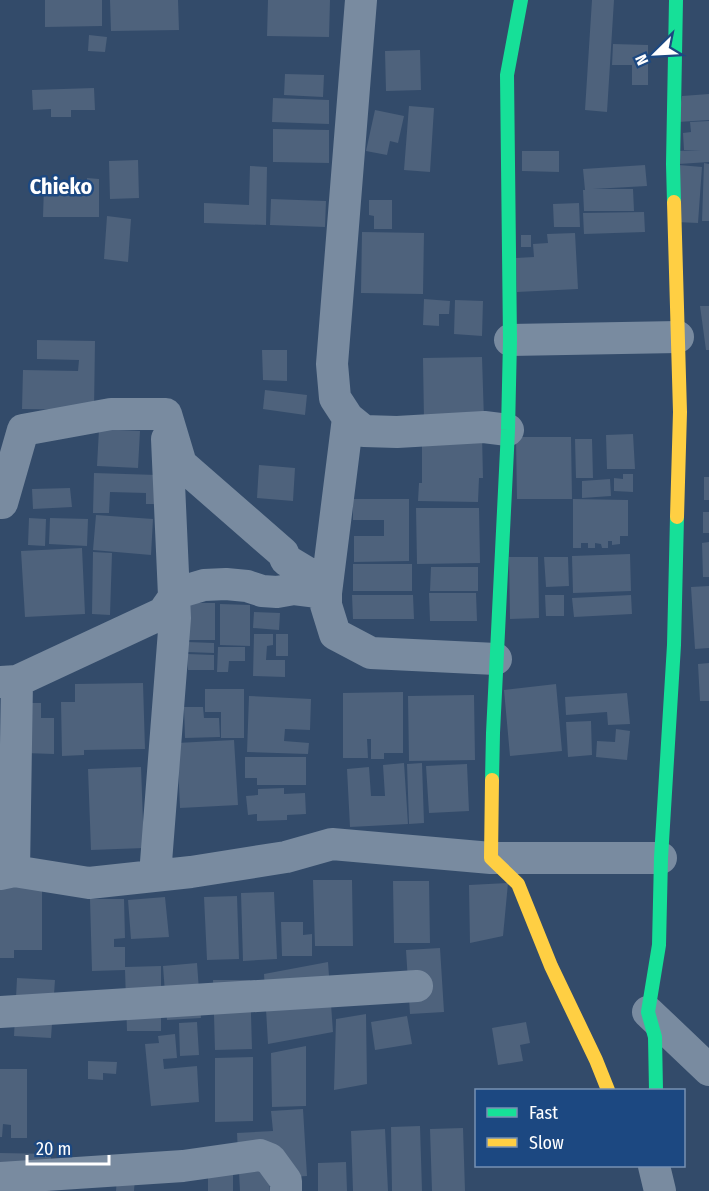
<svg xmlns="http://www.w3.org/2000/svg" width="709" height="1191" font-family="'Fira Sans Condensed',sans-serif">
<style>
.building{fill:#4e627c}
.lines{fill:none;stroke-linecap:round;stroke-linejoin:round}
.street{stroke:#798ba0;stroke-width:32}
.fast{stroke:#16e098;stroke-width:14}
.slow{stroke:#ffcf43;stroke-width:14}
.labels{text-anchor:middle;stroke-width:5;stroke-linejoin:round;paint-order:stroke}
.neighbourhood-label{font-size:22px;font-weight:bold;fill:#fff;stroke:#1c4881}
</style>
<rect width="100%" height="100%" fill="#334b6a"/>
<!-- building -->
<path class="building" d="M45 0H102V26L45 27Z
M110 0H178L179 30 111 31Z
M268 0H330L329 37 267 36Z
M592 0H614L607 112 585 110Z
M89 35 107 37 105 52 88 51Z
M613 44 648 45V85H632V65H612Z
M420 50 421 90 386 91 385 51Z
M285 74 324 75 323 97 284 95Z
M94 88 95 110H71V117H51V109L33 110 32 90Z
M709 94V120L678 122 682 96Z
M273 98 329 100V124L272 122Z
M409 106 434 108 430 172 404 170Z
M375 110 404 116 398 143 390 141 387 155 366 151Z
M709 121V162L679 164 678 151 701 150H684L683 133 691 132 690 122Z
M273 129 329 130V163L273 162Z
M522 151H559V172L522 171Z
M138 160 139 198 110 199 109 161Z
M704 163 709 164V221H702Z
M645 165 647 186 593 189H633L634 211H584L583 190H585L583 169Z
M679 165 702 167 698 223 676 222Z
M250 166 267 167 266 225 204 223V203L249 205Z
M87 178 99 179V217H43L44 186 87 187Z
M271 199 326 201 325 227 270 225Z
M369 200H392V229H374V216L369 215Z
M579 203 580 227H554L553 204Z
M644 212 645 232 584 234 583 213Z
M107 216 131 219 128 262 104 259Z
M362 232 424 233 423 294 361 293Z
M575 233 578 289 517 292 516 258 534 257 533 244 548 243 547 234Z
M521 235H531V247H521Z
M424 299 450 301 449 314H439V326L423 325Z
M455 300 483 301 482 336 454 334Z
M700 306H709V350H706Z
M37 340 95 341 94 410 22 409 23 370 78 371 79 360 37 359Z
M262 350H287V381L263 380Z
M482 357 484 420 424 421 423 358Z
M265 390 307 395 305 415 263 409Z
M99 429 140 431 138 468 97 466Z
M633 434 635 469H607L606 435Z
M482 435 483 478H479L478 502 418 501 419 483H422V444Z
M516 437H571L572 499H517Z
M575 439H592L593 478H576Z
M259 465 295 468 293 501 257 498Z
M94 473 157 475 156 504H146V493L110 492 109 513H93Z
M623 474H633V492L614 491V478L623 479Z
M704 477H709V500H704Z
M610 479 611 496 582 498V481Z
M70 488 72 507 33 509 32 489Z
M353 499H409V561L354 562V536H384V520H353Z
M573 499 628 500V536H620V544L612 545V541H608V548H602L601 544 595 543V548H588V543H581V548H573Z
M416 508H479L480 563 417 564Z
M703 512H709V533H703Z
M96 515 153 519 151 555 93 550Z
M29 518 46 519 45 546 28 545Z
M50 518 88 519 87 546 49 544Z
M709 542V577H703L702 543Z
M82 548 85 614 25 617 21 551Z
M93 552 112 553 110 615 92 614Z
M630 554 631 591 573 593 572 556Z
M509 557H538L539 618 510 619Z
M544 557H568L569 586 546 587Z
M353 564H412V591H353Z
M431 567H478V591H430Z
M709 586V648L695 649 691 587Z
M429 593H476L477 621H430Z
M352 595H413L414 619H353Z
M545 595H564V616H546Z
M631 595 632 614 574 617 572 598Z
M187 603H215V640H187Z
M220 604 250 605V646L220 645Z
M254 612 280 613 279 630 253 628Z
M254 634H273V645L267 646 266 660H285V677L253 676Z
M276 634H288V656H276Z
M187 642 214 643V653L187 652Z
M218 647H245V661H229L228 672H217Z
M187 654 214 655V670H188Z
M709 663V701H700L698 664Z
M143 683 145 749 84 750V755L62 756 61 702H75V684Z
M556 684 562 751 510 756 504 690Z
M205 689H244V738H221V712H205Z
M403 692V753H384V759H371V739H367L368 758H343V693Z
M627 693 630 724 608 725 607 712 566 715 565 697Z
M474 695 475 760 409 761 408 696Z
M249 696 311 699 310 730 285 729 284 741 309 743 308 754 247 752Z
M25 703H41V718H54V754L25 753Z
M184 707H203L204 718H219L220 737 185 738Z
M591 721 592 755 568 757 566 722Z
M616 729 630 731 627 760 596 757 597 741 615 742Z
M234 740 238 805 180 808 177 743Z
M245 757H306V785H257V778H245Z
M404 763 408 824 350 827 347 769 369 767 371 796H385L383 765Z
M422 763 424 823 409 824 407 764Z
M467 764 469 811 429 813 426 766Z
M141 767 144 848 91 850 88 769Z
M284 788V794L305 793 306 814 287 815V820L257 821V814L248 815 246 796 258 795V789Z
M313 880H352L353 946H315Z
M393 881H429L430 943H394Z
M508 883 503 936 470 943 469 885Z
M0 886H42V950H14V958H0Z
M274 892 277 959 243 961 241 893Z
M237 896 239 959 207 960 204 897Z
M165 897 169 937 131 939 128 900Z
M90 899H124L125 938 114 939V947H125V967L161 966V1031H127L125 970 92 971Z
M281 922H303V935L312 934V956H282Z
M440 948 444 1012 410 1014 406 950Z
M328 962 333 1032 268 1044 264 974Z
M197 963 201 1018 167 1020 163 966Z
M17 978 55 980 51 1038 14 1036Z
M213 980H250L252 1049 215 1050Z
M366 1014 367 1084 334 1090 336 1019Z
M407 1016 412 1044 375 1050 371 1022Z
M197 1022 199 1055 180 1056 179 1023Z
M526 1022 530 1043 520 1045 523 1061 498 1065 492 1028Z
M175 1034 177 1058 163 1059 164 1069 197 1066 199 1102 151 1106 145 1044 159 1043 158 1036Z
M306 1046V1106L272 1107 271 1053Z
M253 1057V1121L215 1122V1058Z
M88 1061 117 1062 116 1074 103 1073V1080L88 1079Z
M0 1069H27V1138H11V1125L3 1124 2 1137H0Z
M303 1109 307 1176 269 1178 270 1191H240L237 1133 273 1131 271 1111Z
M420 1126 422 1191H392L391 1127Z
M463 1128 465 1191H432L430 1129Z
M385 1129 388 1191H353L351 1131Z
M0 1153 51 1154 50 1191H0Z
M208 1155H233V1191H208Z
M346 1162 347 1191H318V1163Z
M118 1165 136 1166 134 1191H116Z"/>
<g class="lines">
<!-- street -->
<path class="street" d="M361 0 332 364 335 398 348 418 364 431 397 432 484 427 508 430
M510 340 678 337
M0 503H2L23 430 111 414H166L181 464 283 553 286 560 306 572 326 593V605L335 634 371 653 496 659
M0 682 17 681 163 613 177 593 204 585 226 584 247 586 262 591 277 592 294 589 326 593 348 418
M14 871 17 681
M0 874 14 871 89 883 191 872 286 857 332 844 491 858H661
M155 875 175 618 167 439
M0 1012 417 986
M648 1012 709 1070
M654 1166 660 1191
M0 1178 183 1166 260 1155 270 1159 286 1181V1191"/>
<!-- fast -->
<path class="fast" d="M674 202 673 164 676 0
M492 780 493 733 508 430 510 340 507 75 521 0
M656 1090 655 1037 648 1012 659 945 661 858 674 645 677 517"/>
<!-- slow -->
<path class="slow" d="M674 202 680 412 677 517
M492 780 491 858 518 884 551 966 596 1060 608 1090"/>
</g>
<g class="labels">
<!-- neighbourhood labels -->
<g class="neighbourhood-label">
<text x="61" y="194">Chieko</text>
</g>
</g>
<!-- legend -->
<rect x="475" y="1089" width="210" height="78" fill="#1c4881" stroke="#7791b3" stroke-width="1.5"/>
<rect x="487" y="1108" width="30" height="9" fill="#16e098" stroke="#7791b3" stroke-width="1.5"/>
<text x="529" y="1119" font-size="18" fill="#ffffff">Fast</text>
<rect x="487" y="1138" width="30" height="9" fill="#ffcf43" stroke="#7791b3" stroke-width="1.5"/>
<text x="529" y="1149" font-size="18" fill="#ffffff">Slow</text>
<!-- north arrow -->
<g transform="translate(655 54) rotate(246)" stroke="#1c4881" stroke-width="4.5" paint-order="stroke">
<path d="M0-4.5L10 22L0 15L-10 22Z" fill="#ffffff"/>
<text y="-9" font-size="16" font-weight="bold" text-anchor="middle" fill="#ffffff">N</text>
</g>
<!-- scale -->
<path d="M27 1155v9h82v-9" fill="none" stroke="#ffffff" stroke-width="3"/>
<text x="36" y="1155" font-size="18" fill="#ffffff" stroke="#1c4881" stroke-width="4.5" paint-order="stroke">20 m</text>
</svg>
